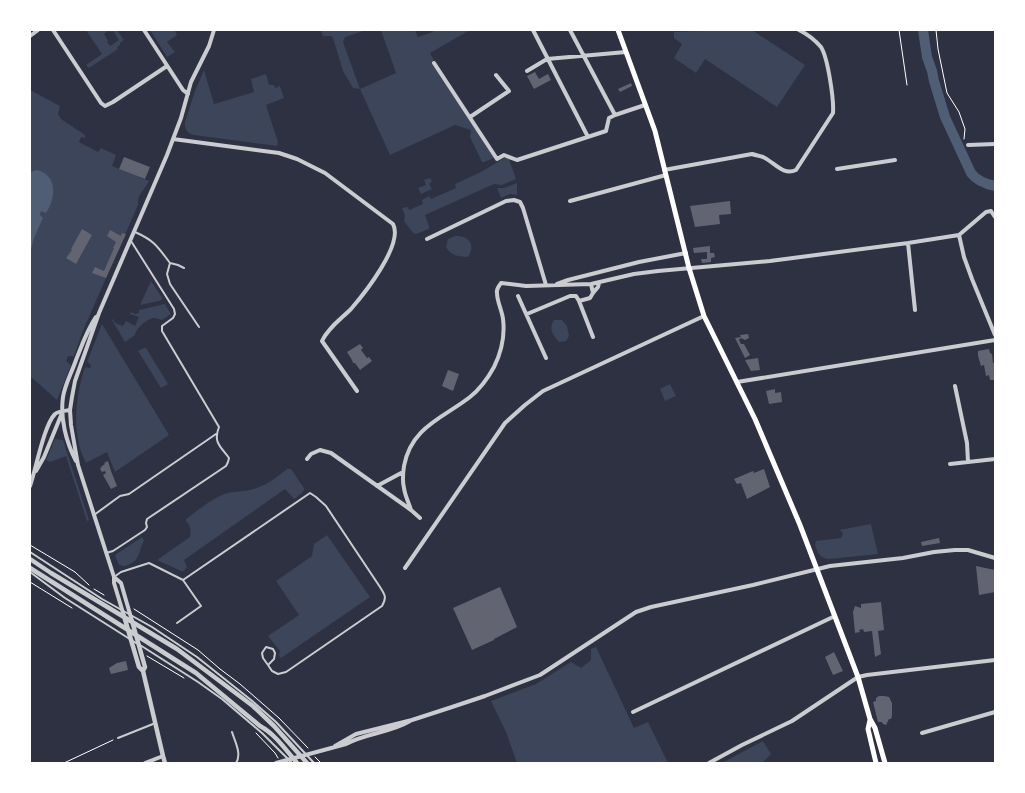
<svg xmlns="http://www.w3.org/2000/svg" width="1025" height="793" font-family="'PT Sans Narrow',sans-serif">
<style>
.green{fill:#3c4559;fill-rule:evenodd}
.water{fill:#4f5d75}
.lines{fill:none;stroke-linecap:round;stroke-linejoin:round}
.river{stroke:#4f5d75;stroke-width:10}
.building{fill:#626471}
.path{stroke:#fff;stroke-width:1}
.service{stroke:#caccd0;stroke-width:2}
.minor{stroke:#caccd0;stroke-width:4}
.tertiary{stroke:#caccd0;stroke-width:4.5}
.secondary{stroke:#fff;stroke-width:5}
</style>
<rect width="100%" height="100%" fill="#2d3142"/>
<!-- green -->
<path class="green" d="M86 30H117L124 40 120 43V45L117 47 118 49 89 68 86 65 102 54ZM109 30 111 32 113 31 119 40 110 46 107 42 108 41 104 34Z
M150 30H176L175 31 177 35 167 42 175 52 167 57Z
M321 30H366L345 37 343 42 360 89 396 73 381 30H415L418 37 433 32V30H470L430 53 434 60 432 62 494 158 484 162H482L470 137 471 130 455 125 390 155 360 89 353 88 343 71 333 38 331 36H323Z
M725 30H752L805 65 777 107 705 59 696 73 674 58 682 44 674 38V32Z
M204 70 214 104 254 92 251 79 266 74 269 85H274L275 88 280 86 284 98 266 105 278 142 277 146 194 135C187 134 184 128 185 122L195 91Z
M30 90 60 106 58 114 61 119 85 135V138L81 137 79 142 98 152 101 148 116 155 112 166 149 181C143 193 138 192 138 205L82 333 74 356H68L66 361 71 365 57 400 30 376Z
M506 157 509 159 516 179 502 185 494 184 425 215 429 226V229L416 234 413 233 404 221 405 216 402 208 408 207 409 210 423 204 422 200 429 196 431 199 456 188 455 184 481 172Z
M430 178 432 182 429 184 432 189 421 194 418 188 426 185 424 180Z
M517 183V195L510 194 501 198 497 188H504Z
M455 236C469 235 476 245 468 257 459 257 450 255 446 247L448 239Z
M151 281 163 299 159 301 140 305Z
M165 304 171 314 162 320C159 319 157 318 153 318 146 320 136 328 135 335L125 342 112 320 113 319 115 323 123 326 126 321 135 326 139 317 130 314 131 312 135 314 139 313V310Z
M554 320H562L567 326 569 336 566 341 559 342C553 335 548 329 554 320Z
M102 324 169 435 115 472 107 452 86 463C83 457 80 450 79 444 73 419 77 391 85 367L90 368 91 365 87 362Z
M144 348H146L168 384 161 388 138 351Z
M670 384 676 396 665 401 660 389Z
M55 439 63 440 89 520 87 521 66 456 50 462 46 460Z
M287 469H291L304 488V490L302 493 294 499 285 489 184 560 187 567 184 571H181L157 560 190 537C191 530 191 526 186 521V519C197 511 210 500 222 495 231 491 241 492 250 490 264 487 276 478 287 469Z
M871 524 878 554 829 559C819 558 818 553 815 545L816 541 841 538 843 534 841 531 839 530Z
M327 535 370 597 281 658 279 656 280 651 268 636 299 615 276 581 312 556 314 544Z
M142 537 144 541C138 551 141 560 128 565 122 567 125 566 119 565L115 555Z
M596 647 634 728 648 722 668 763H517L506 732 491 701 536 684 571 662 581 668 591 660V649Z
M763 741 771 754 762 763H722Z"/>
<!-- water -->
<path class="water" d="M37 170C58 175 56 199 46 213L41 211 40 215 43 218 42 220 34 238 30 253V172Z"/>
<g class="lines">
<!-- river -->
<path class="river" d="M923 30 927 57 932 71 934 81 945 117 971 173C977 181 985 184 995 186"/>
</g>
<!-- building -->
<path class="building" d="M535 72 539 79 548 74 551 80 534 89 527 76Z
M631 83 632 86 620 92 618 89Z
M124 157 150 167 145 179 119 169Z
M730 201 731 214 719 215 720 224 695 227 690 206Z
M82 229 92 235 76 264 66 258 72 250 71 249Z
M110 230 121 236 122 233 126 234 106 278 92 273 95 267 104 271 114 248H113L116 242 107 236Z
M710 246V253H714L715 257 711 258V262L702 263 701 259H707V252L694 253 693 248Z
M748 334 749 338 745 340 741 338 739 340 741 344H744L750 355 745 358 735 338 741 337 740 335Z
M360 344 363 348 361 350 367 358 369 357 372 361 360 370 355 363H353L352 360 347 352Z
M989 349 990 353 992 354 993 363H995V380H990L989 375 986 376 984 365 981 366 978 356V351Z
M758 358 760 370 751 371 745 360Z
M448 370 459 374 453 391 442 386Z
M775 389V393L781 392 782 402 769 404 766 391Z
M108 461 111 471 117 486 111 489 103 475 106 473 105 471 102 472 100 469 102 466 105 464 104 463Z
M764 469 770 487 747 499 741 483 737 484 734 479 753 471 754 473Z
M939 538 940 543 922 546 921 542Z
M976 566 995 570V592L979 595Z
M500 587 517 627 494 639V640L472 650 453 608Z
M881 602 884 630 878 631 881 654 875 657 872 631 864 632 863 629 859 630 860 632 855 633 853 612 855 606 861 608V604Z
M834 652 843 671 833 675 825 657Z
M126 661 128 670 111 674 109 668 117 663Z
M879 696H884L889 697 892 703V716L891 719H889L886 725 883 724 882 722H878L873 702 876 701V698Z"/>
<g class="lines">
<!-- path -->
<path class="path" d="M899 30 907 85
M936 30 938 49 947 93 959 112 965 129 964 139
M30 545 75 572 89 585
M30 582 72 608
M94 589 104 595
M134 609 198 650 220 669 240 684 279 718 308 748
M147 656 184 678
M256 733 275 753 278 758
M315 757 321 763
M64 763 113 740"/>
<!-- service -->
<path class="service" d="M135 232C155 241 157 246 170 263L178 265 184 268
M170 263 167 274 170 284 199 327
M94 515 120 496 129 494 216 434
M30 552 102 599 152 627 197 657 251 700 276 722 314 763
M106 553 113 551 145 530 147 527 146 523 147 519 226 466 228 462 229 458C220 446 213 442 219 427L162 331V326L173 318 175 314 174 309 131 241
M30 572 65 598 136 643
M114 577 121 572 149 563 183 580 201 606 177 623
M183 580 310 493 316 497 326 506 380 587C385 595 387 597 382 606L286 672 278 674 272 671 268 665 274 659 275 653 273 649 266 647 262 653 263 658 268 665
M140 645 198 682 222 699 262 733 292 763
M232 732C235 742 242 754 236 763
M118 738 153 724"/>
<!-- minor -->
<path class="minor" d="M53 30 101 103 105 106 113 102 167 66
M144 30 183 90 188 94
M533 30 588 137
M570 30 615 115
M30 36 38 30
M434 63 497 159 504 155 517 160 606 131 609 118 615 115 645 105
M527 71 547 59 626 52
M470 117 509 91 496 75
M173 139 279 153 297 159 325 173 393 224C404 244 364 294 351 309 341 319 328 328 322 341L357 391
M968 145 995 144
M837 169 895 160
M664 170 752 154C755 155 760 156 763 157 774 162 783 176 796 170L833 113C834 100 828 58 821 47 815 40 807 34 799 30
M570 201 666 175
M959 235 964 257 972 279 995 335
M427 239 506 201 514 200 520 202 523 208 546 285
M908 243 915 310
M557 284 568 280 639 262 686 253
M591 284 593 293 598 287 599 283
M593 293 590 298 579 301 593 337
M518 296 546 358
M527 314 570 296H576L579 301
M737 382 995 340
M955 386 967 443 968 462
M307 459 311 454 320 450 331 453 411 510 420 518
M76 461C66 442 60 418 63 397 65 384 72 372 76 360 82 345 87 330 96 317
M950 464 995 459
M36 471 44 457 62 413
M30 486C36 469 44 425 55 414 59 411 65 411 70 410
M377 486 403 472
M411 510C409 503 405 496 404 488 402 481 403 473 404 466 411 427 443 418 470 397 480 389 488 378 494 367 501 353 505 335 503 319 502 310 497 302 497 293 496 289 499 286 501 283L526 286 591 284 634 274 658 271 770 261 908 243 959 235 986 212 991 211 995 217
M405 568 505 423 525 405 543 391 704 316
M114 577 121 583 132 621
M124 616 114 583V577L78 465 71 425 70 410 72 397 75 381 99 313 167 155 181 118 191 82 209 46 214 30
M633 712 835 616
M922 733 995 712
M335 746 356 734 412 720 452 707 485 696 540 675 636 612 651 607 753 585 830 566 903 558 934 552 955 550H968L995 558
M145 763 163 756
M276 763 346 744C366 733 390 733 410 721
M709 763 742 745 792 721 858 677 867 675 995 660"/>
<!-- tertiary -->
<path class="tertiary" d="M30 559 51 573 177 649 253 706 274 726 307 763
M30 568 196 673 260 726C275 734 286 750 297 763
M124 616 139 667 143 671 163 756 165 763
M132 621 145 667 143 671"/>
<!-- secondary -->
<path class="secondary" d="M618 30 655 131 689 268 704 316 755 419 800 525 858 677 870 719 875 728 885 763
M870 720 868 729 876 763"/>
</g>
<!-- border -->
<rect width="1025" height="793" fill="none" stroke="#ffffff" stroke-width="62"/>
</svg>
